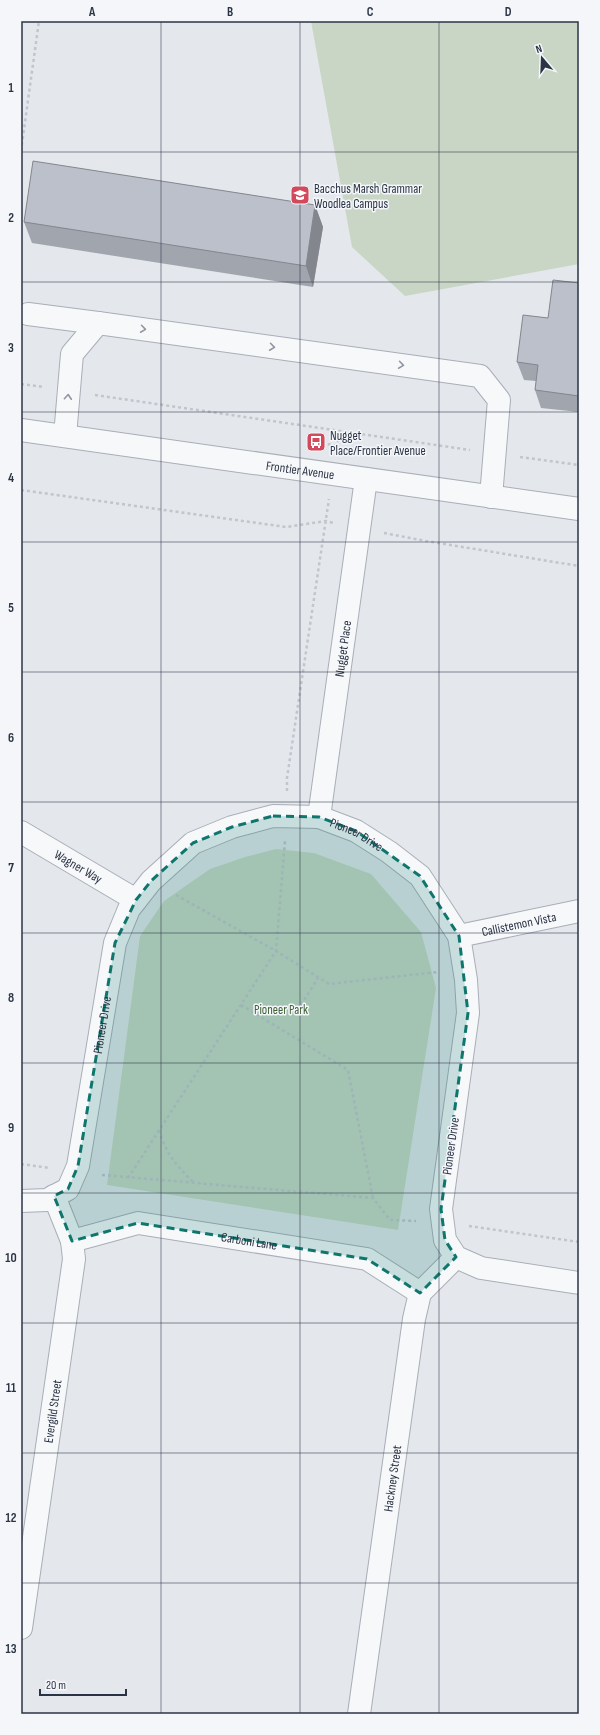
<svg xmlns="http://www.w3.org/2000/svg" width="600" height="1735" font-family="'Sofia Sans Condensed',sans-serif">
<style>
.green{fill:#c9d6c5}
.lines{fill:none;stroke-linecap:round;stroke-linejoin:round}
.minor-casing{stroke:#a9aeb7;stroke-width:24}
.path{stroke:#c2c5cb;stroke-width:2.5;stroke-dasharray:3 3;stroke-linecap:butt}
.minor{stroke:#f7f8fa;stroke-width:22}
.wall{fill:#a1a5ae}
.shaded-wall{fill:#83868d}
.building{fill:#bbc0ca;stroke:#83868d}
.oneway{stroke:#9196a0}
.marked{fill:#0f766e;fill-opacity:0.2;stroke:#0f766e;stroke-width:3;stroke-dasharray:8 5;stroke-linejoin:round}
.grid{fill:none;stroke:#2b3445;stroke-width:1;stroke-opacity:0.55}
.labels{text-anchor:middle;stroke-width:3;stroke-linejoin:round;paint-order:stroke}
.poi-label{font-size:13px;fill:#2b3445;stroke:#f4f6f9;text-anchor:start}
.street-label{font-size:13px;fill:#2b3445;stroke:#f4f6f9}
.park-label{font-size:13px;fill:#3f6138;stroke:#f4f6f9}
.neatline{fill:none;stroke:#2b3445;stroke-width:1.5}
.grid-label{font-size:13px;text-anchor:middle;font-weight:bold;fill:#2b3445}
</style>
<rect width="100%" height="100%" fill="#e4e7ec"/>
<!-- green -->
<path class="green" d="M311 21H579V264L405 296 352 247Z
M276 849 314 853 371 874 421 932 436 988 398 1230 107 1185 140 936 164 901 210 869 245 857Z"/>
<g class="lines">
<!-- minor casing -->
<g class="minor-casing">
<g id="minor">
<path d="M28 314 98 323"/>
<path id="s1" d="M21 430 579 509"/>
<path d="M65 436 72 354 98 323 480 376 499 400 491 497"/>
<path id="s2" d="M319 817 366 479"/>
<path id="s3" d="M21 832 136 900"/>
<path id="s4" d="M459 936 579 911"/>
<path id="s5" d="M21 1201 47 1200 68 1189 78 1166 115 943 129 909 151 881 193 843 232 827 273 816 319 817 356 831 389 852 420 876 459 936 466 980 468 1013 441 1209 445 1240 456 1257 481 1268 579 1283"/>
<path id="s6" d="M72 1241 138 1223 367 1259 420 1293"/>
<path id="s7" d="M21 1628 74 1259 72 1241 54 1196"/>
<path id="s8" d="M359 1714 414 1319 420 1293 456 1257"/>
</g>
</g>
<!-- path -->
<path class="path" d="M21 151 39 21
M21 384 44 387
M95 395 470 450
M316 442 337 446
M337 448 339 431
M520 457 579 465
M21 490 286 527 326 521 334 523
M384 533 426 541 579 566
M287 791V778L329 499
M176 895 276 951 329 984 438 972
M241 1005 348 1070 373 1198
M301 1005 318 978
M159 1130C166 1154 176 1165 194 1183
M21 1164 50 1168
M102 1175 373 1198 390 1220 416 1221
M128 1178 276 951 285 841
M469 1226 579 1242"/>
<!-- minor -->
<use href="#minor" class="minor"/>
</g>
<!-- wall -->
<path class="wall" d="M315 205 323 227 313 287 32 243 24 222Z
M579 283V412L541 408 535 390 536 381 524 380 517 362 548 318Z"/>
<!-- shaded-wall -->
<path class="shaded-wall" d="M315 205 323 227 313 287 306 266Z"/>
<!-- building -->
<path class="building" d="M33 161 315 205 306 266 24 222Z
M553 280 579 283V396L535 390 538 365 517 362 523 315 548 318Z"/>
<!-- one-way arrows -->
<defs><path id="oneway-chevron" d="M-2-3.5L2.5 0L-2 3.5" fill="none" stroke-width="1.6" stroke-linecap="round" stroke-linejoin="round"/></defs>
<g class="oneway">
<use href="#oneway-chevron" transform="translate(143 329) rotate(8)"/>
<use href="#oneway-chevron" transform="translate(272 347) rotate(8)"/>
<use href="#oneway-chevron" transform="translate(401 365) rotate(8)"/>
<use href="#oneway-chevron" transform="translate(68 397) rotate(-86)"/>
</g>
<!-- marked area -->
<path class="marked" d="M273 816 319 817 356 831 420 876 459 936 468 1013 441 1209 445 1240 456 1257 420 1293 367 1259 138 1223 72 1241 54 1196 68 1189 78 1166 115 943 136 900 151 881 193 843 232 827Z"/>
<!-- grid -->
<path class="grid" d="M161 21V1714M300 21V1714M439 21V1714M21 152H579M21 282H579M21 412H579M21 542H579M21 672H579M21 802H579M21 933H579M21 1063H579M21 1193H579M21 1323H579M21 1453H579M21 1583H579"/>
<!-- icons -->
<defs>
<g id="school-square" transform="scale(1)"><rect x="-9" y="-9" width="18" height="18" rx="4" fill="#d1495b" stroke="#f4f6f9"/><path d="M0-5L7-2L0 1L-7-2ZM-4 1L0 2.5L4 1V4Q0 6-4 4Z" fill="#fff"/></g>
<g id="bus-square" transform="scale(1)"><rect x="-9" y="-9" width="18" height="18" rx="4" fill="#d1495b" stroke="#f4f6f9"/><path d="M-5-6H5V4H4V6H2V4H-2V6H-4V4H-5ZM-3.5-4V0h7V-4ZM-3.5 1.2v1.5H-2V1.2ZM2 1.2v1.5H3.5V1.2Z" fill="#fff"/></g>
</defs>
<g fill-rule="evenodd">
<use href="#school-square" x="300" y="195"/>
<use href="#bus-square" x="316" y="442"/>
</g>
<g class="labels">
<!-- poi labels -->
<g class="poi-label">
<text x="314" y="193">Bacchus Marsh Grammar<tspan x="314" dy="15">Woodlea Campus</tspan></text>
<text x="330" y="440">Nugget<tspan x="330" dy="15">Place/Frontier Avenue</tspan></text>
</g>
<!-- street labels -->
<g class="street-label">
<text dy="5" stroke="none"><textPath href="#s1" startOffset="282">Frontier Avenue</textPath></text>
<text dy="5" stroke="none"><textPath href="#s2" startOffset="170">Nugget Place</textPath></text>
<text dy="5" stroke="none"><textPath href="#s5" startOffset="602">Pioneer Drive</textPath></text>
<text dy="5" stroke="none"><textPath href="#s3" startOffset="67">Wagner Way</textPath></text>
<text dy="5" stroke="none"><textPath href="#s4" startOffset="61">Callistemon Vista</textPath></text>
<text dy="5" stroke="none"><textPath href="#s5" startOffset="218">Pioneer Drive</textPath></text>
<text transform="translate(450 1146) rotate(-82)" y="5">Pioneer Drive</text>
<text dy="5" stroke="none"><textPath href="#s6" startOffset="181">Carboni Lane</textPath></text>
<text dy="5" stroke="none"><textPath href="#s7" startOffset="219">Evergild Street</textPath></text>
<text dy="5" stroke="none"><textPath href="#s8" startOffset="238">Hackney Street</textPath></text>
</g>
<!-- park labels -->
<g class="park-label">
<text x="281" y="1014">Pioneer Park</text>
</g>
</g>
<!-- border -->
<rect width="600" height="1735" fill="none" stroke="#f4f6f9" stroke-width="44"/>
<!-- north arrow -->
<g transform="translate(542 58) rotate(341)" stroke="#f4f6f9" stroke-width="3" paint-order="stroke">
<path d="M0-3L7 15L0 10L-7 15Z" fill="#2b3445"/>
<text y="-6" font-size="11" font-weight="bold" text-anchor="middle" fill="#2b3445">N</text>
</g>
<!-- scale -->
<path d="M40 1689v6h86v-6" fill="none" stroke="#2b3445" stroke-width="2"/>
<text x="46" y="1689" font-size="12" fill="#2b3445" stroke="#f4f6f9" stroke-width="3" paint-order="stroke">20 m</text>
<rect x="22" y="22" width="556" height="1691" class="neatline"/>
<g class="grid-label">
<text x="92" y="16">A</text>
<text x="230" y="16">B</text>
<text x="370" y="16">C</text>
<text x="508" y="16">D</text>
<text x="11" y="92">1</text>
<text x="11" y="222">2</text>
<text x="11" y="352">3</text>
<text x="11" y="482">4</text>
<text x="11" y="612">5</text>
<text x="11" y="742">6</text>
<text x="11" y="872">7</text>
<text x="11" y="1002">8</text>
<text x="11" y="1132">9</text>
<text x="11" y="1262">10</text>
<text x="11" y="1392">11</text>
<text x="11" y="1522">12</text>
<text x="11" y="1653">13</text>
</g>
</svg>
